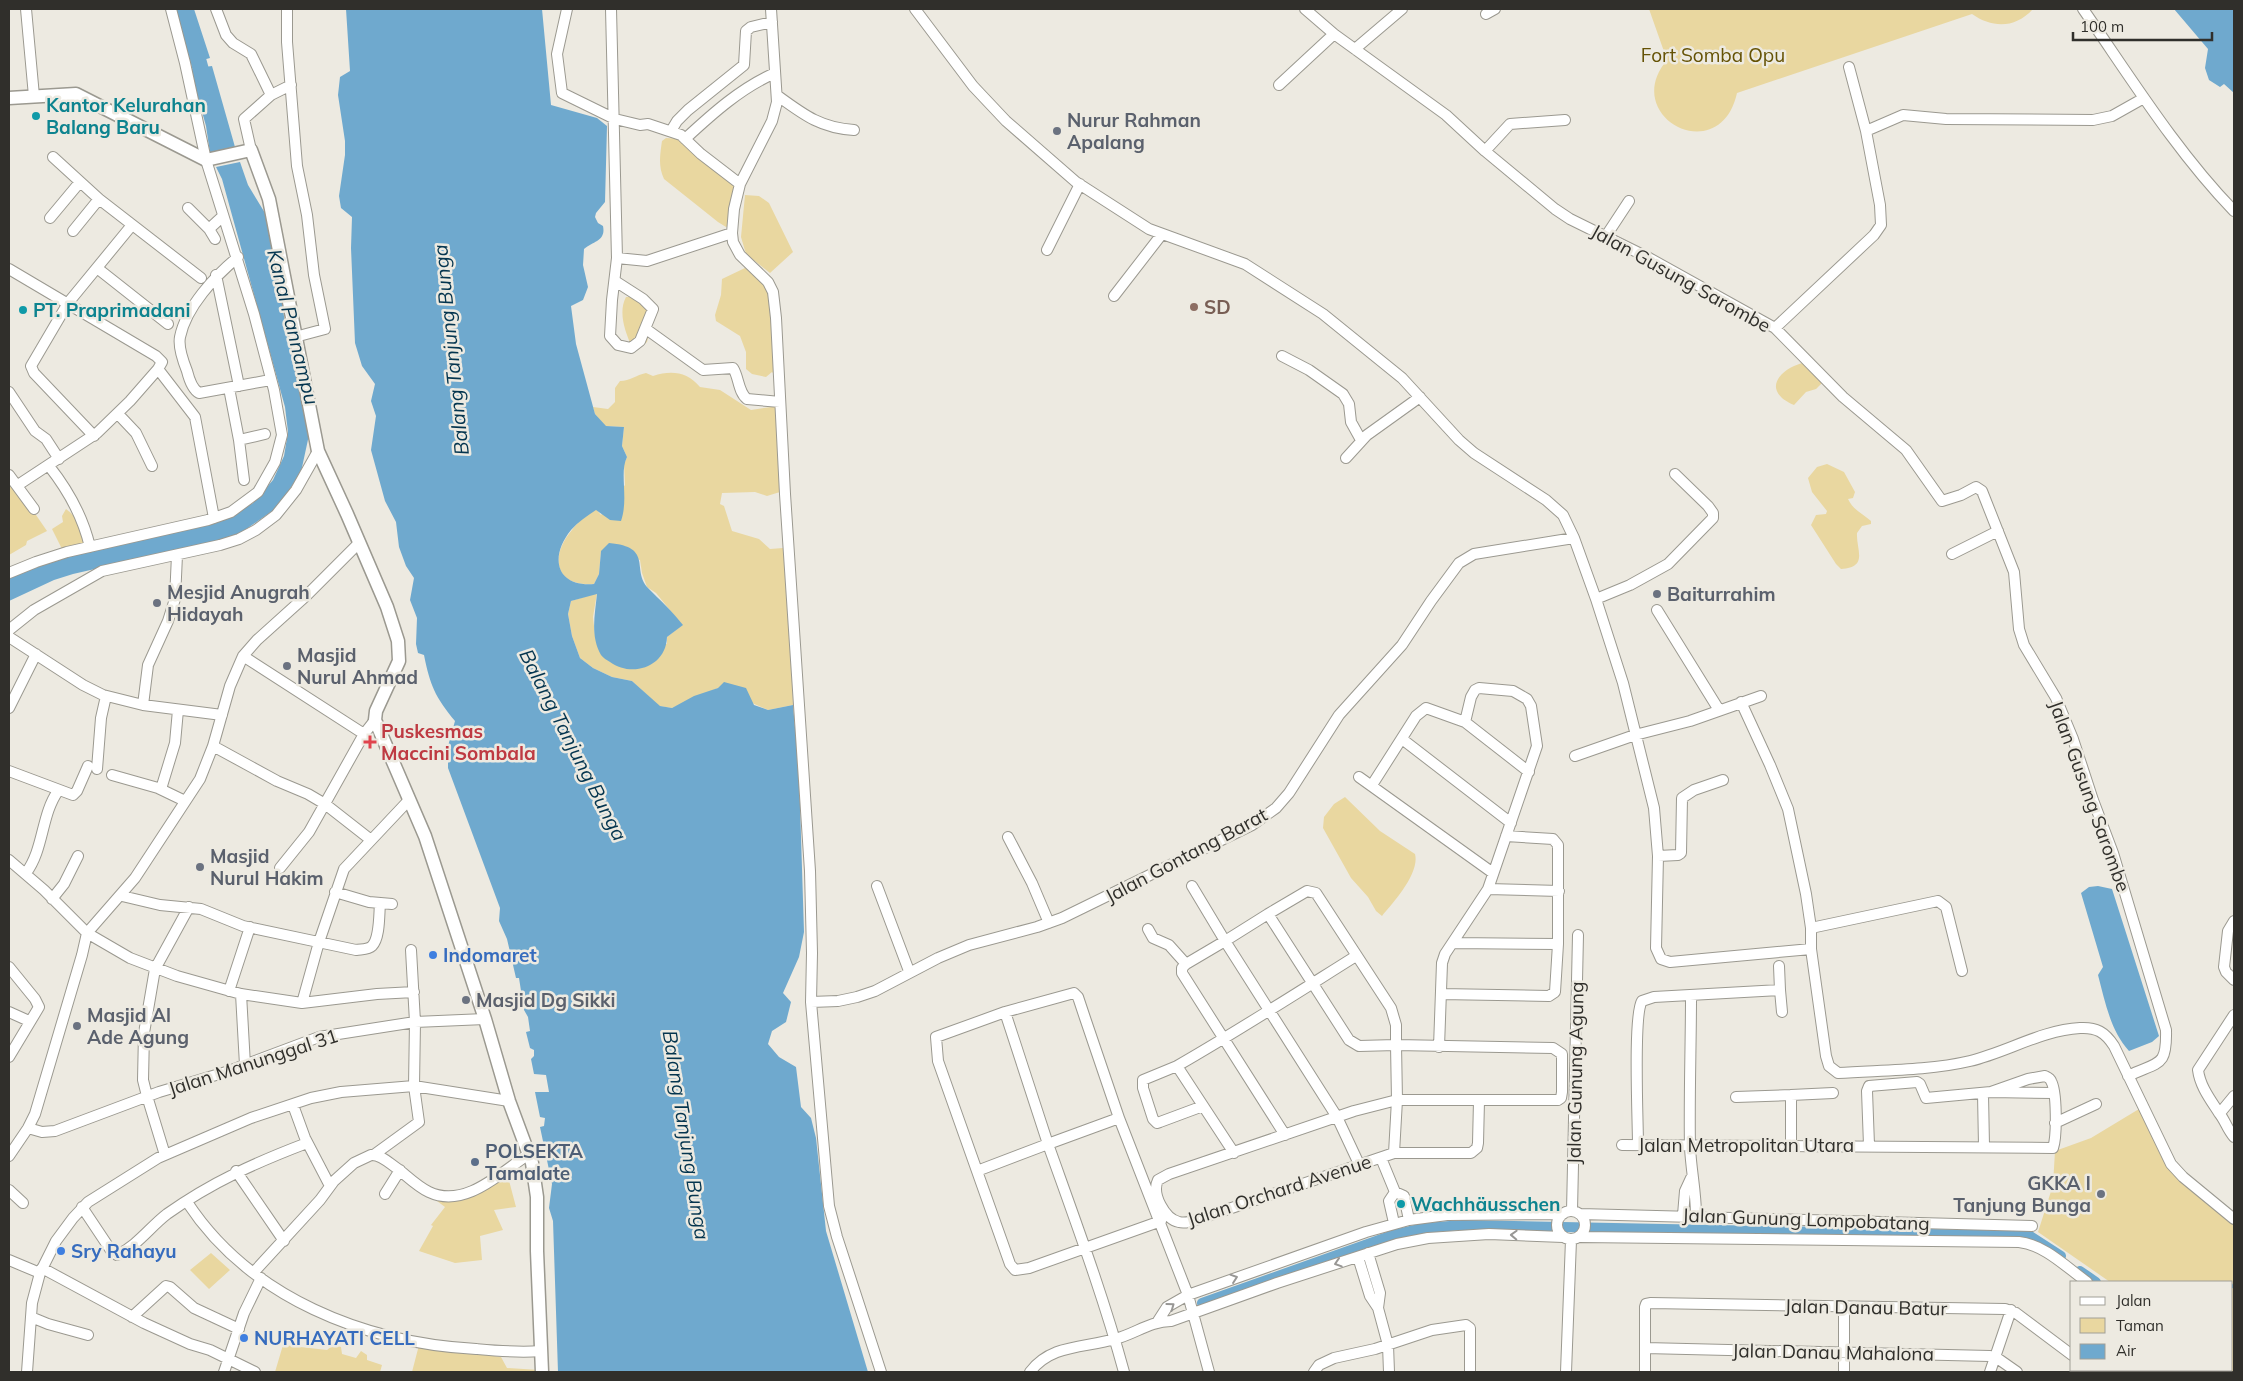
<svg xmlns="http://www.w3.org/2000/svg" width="2243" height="1381" font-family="Mulish,sans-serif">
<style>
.green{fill:#e9d7a0}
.water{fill:#6fa9ce}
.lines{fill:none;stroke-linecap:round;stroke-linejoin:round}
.stream{stroke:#6fa9ce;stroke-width:2.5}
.canal{stroke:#6fa9ce;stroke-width:10}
.river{stroke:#6fa9ce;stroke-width:16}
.minor-casing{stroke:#9b9990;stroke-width:12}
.tertiary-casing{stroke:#9b9990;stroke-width:15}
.minor{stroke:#fff;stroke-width:10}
.tertiary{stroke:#fff;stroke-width:12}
.oneway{stroke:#989795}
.culture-dot{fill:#0f9aa8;stroke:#edeae1;stroke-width:2}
.worship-dot{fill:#6b7280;stroke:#edeae1;stroke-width:2}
.education-dot{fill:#8d6e63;stroke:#edeae1;stroke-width:2}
.health-dot{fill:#e0444e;stroke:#edeae1;stroke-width:2}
.shop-dot{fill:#3f7fe0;stroke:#edeae1;stroke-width:2}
.service-dot{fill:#5c6f8a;stroke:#edeae1;stroke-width:2}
.labels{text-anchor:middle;stroke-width:5;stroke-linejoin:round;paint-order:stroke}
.park-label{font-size:19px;fill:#655204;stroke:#edeae1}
.culture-label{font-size:19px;font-weight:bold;fill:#0d838f;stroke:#edeae1;text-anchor:start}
.worship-label{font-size:19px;font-weight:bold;fill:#5b616d;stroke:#edeae1;text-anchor:start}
.street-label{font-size:19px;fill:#302f2b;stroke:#edeae1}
.education-label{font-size:19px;font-weight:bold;fill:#785e54;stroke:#edeae1;text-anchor:start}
.health-label{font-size:19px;font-weight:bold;fill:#be3a42;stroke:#edeae1;text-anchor:start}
.shop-label{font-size:19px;font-weight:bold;fill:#366cbe;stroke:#edeae1;text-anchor:start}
.service-label{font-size:19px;font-weight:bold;fill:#4e5e75;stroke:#edeae1;text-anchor:start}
.water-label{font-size:20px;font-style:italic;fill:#04354f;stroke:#edeae1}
</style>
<rect width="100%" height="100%" fill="#edeae1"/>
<!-- green -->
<path class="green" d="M1649 9H2033C2015 29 1992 28 1972 14L1737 93C1720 170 1619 117 1667 60Z
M666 138 683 139 737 183 732 224 726 227 718 222 664 179C658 166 660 155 662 141Z
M745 195 759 196 769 203 793 252 770 273 746 254 741 237Z
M745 268 750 269 772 292 775 375 772 372 766 377 752 374 746 369V352L740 336 716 321 715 315 721 295 722 279Z
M626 297H631L654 312 647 342 640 348 631 345C625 331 618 312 626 297Z
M1802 363 1807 366 1822 383 1816 389 1806 392 1794 405C1763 392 1776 371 1802 363Z
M646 373 653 376C672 370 687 372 700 387L720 390 751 410 778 406 780 492 767 496 755 492 722 493 720 504 724 506 732 531 759 539 770 549 783 548 788 552 793 705 768 710 718 688 672 708 659 706 632 681 612 677 593 668 580 658 572 636 568 614 571 601 597 593 593 617 595 636 667 644V637L682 625 656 593 647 587 642 573 640 560 601 551 599 574 594 584C555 587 549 557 572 530 578 521 587 515 596 509L601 515 625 485 624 464 627 457 622 446 624 427 605 426 595 414 593 407 608 409 615 402V388L620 381C630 381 636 375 646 373Z
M1827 464 1844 472 1855 492 1853 498 1848 499C1853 510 1862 513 1871 521V524L1862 526 1857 533C1856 550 1869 567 1841 569L1836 564 1811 525 1816 515 1826 514 1827 511 1812 492 1808 478 1817 467Z
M9 483H14L47 531 27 541 26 545 9 555Z
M66 509C79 518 81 530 85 546L63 551 52 529 63 522 62 516Z
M1345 797 1380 831 1415 854C1420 873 1394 902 1382 916L1376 911 1368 897 1351 878 1323 828 1324 817 1334 804Z
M2139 1109 2164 1161 2179 1178 2234 1224V1372H2200L2199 1370H2232V1282H2110L2038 1232 2053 1185 2055 1151 2091 1138Z
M507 1173 516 1207 494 1210 503 1230 480 1236 482 1260 455 1263 419 1251 433 1226 431 1225 445 1207 437 1201 440 1196 466 1199Z
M211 1253 230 1270 209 1289 190 1270Z
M283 1345 327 1350 333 1345 341 1347 342 1354 356 1358 361 1351 367 1355V1360L382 1365 380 1372H275Z
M419 1345 501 1357 507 1368 539 1370 540 1372H412Z"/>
<!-- water -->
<path class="water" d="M175 9H194L210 58 188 64Z
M346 9H542L551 105 597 118 607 126 605 202 596 213 595 217 598 223 603 226C606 241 594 241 584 249L583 265 588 287 583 300 571 306 576 344 595 414 606 426 624 427 622 446 627 457C619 473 629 498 621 521L610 520 596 510C587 516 578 522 571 530 549 557 556 587 594 584L599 574 601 551 609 543C654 547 631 570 648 588 660 600 672 611 683 625L667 637C666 667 632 678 610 662 607 660 603 658 601 655 590 636 595 614 597 594L571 601 568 614 572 636 580 658 593 668 612 677 632 681 660 706 672 708 694 696 718 688 724 682 746 688 754 705 768 710 793 705 799 773 804 932 799 957 783 993 791 1002 786 1022 772 1031 768 1044 779 1057 796 1067 801 1107 811 1118 816 1138 826 1231 868 1372H558L553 1221 549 1208 552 1184 540 1127 544 1126 545 1118 540 1117 535 1092H549L546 1075 534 1074 531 1059 534 1056V1050L530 1048 526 1032 530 1031 528 1017 524 1010 519 978H516L507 939 499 921 500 908 448 768V746L455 721C435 697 430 685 424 655L418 653 416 644 417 618 410 600 414 578 406 566 399 547 396 522 385 501 371 450 376 416 371 401 375 384 362 366 355 343 351 248 352 217 341 208 339 196 345 155V141L338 95 340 77 350 71Z
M2174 9H2234V93L2224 84 2220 87 2209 80 2205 68 2208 49Z
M212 66 235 147 210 153 206 126 190 69Z
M240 162 248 185 265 213 274 254 287 335 309 435 301 472 278 507 235 537 73 574 54 580 9 601V576L30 566 230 517 253 503 273 480 284 456 288 432 285 407 222 179 216 167Z
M2098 886 2112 889 2159 1036 2152 1042 2129 1051C2110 1030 2105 1001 2098 975L2103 967 2081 893 2089 887Z"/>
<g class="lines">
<!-- stream -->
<path class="stream" d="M2232 1287 2234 1284
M2193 1370 2194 1372"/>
<!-- canal -->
<path class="canal" d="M2080 1271 2096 1282
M1202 1303 1393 1235 1424 1228 1463 1225 2030 1236 2061 1256"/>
<!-- river -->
<path class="river" d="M184 9 206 88"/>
<!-- minor casing -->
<g class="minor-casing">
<path id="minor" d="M26 9 34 96
M216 9 226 35 233 43 251 54 271 95
M287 9V42L297 166 307 215 314 275 325 329 295 337
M567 9 557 54 562 93 615 119 640 125 648 124 681 135 701 154 740 184
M611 9 617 258
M771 9 777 102 772 121 740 184 734 209 732 233 733 242 740 255 768 282 773 292 776 318 785 494 810 871 812 953 811 1002 829 1206 837 1237 881 1372
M915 9 973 86 1006 121 1076 182 1149 229 1245 264 1323 314 1402 378 1459 440 1474 453 1546 500 1563 515 1574 538 1596 599 1623 683 1654 808 1658 856 1656 948 1661 959 1670 962 1811 949 1826 1056 1829 1066 1838 1073C1882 1070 1927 1071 1970 1061 2007 1052 2042 1030 2080 1028 2096 1027 2105 1032 2114 1046L2171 1164 2183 1177 2234 1219
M1305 9 1334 34 1446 115 1485 151 1555 209 1570 219 1649 258 1775 328 1843 397 1906 450 1942 501 1961 495 1976 487 1982 491 2014 572 2019 629 2024 645 2056 698 2073 739 2093 800 2113 853 2166 1030C2167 1068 2159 1061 2128 1076
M2083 9C2131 78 2176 151 2234 211
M1486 14 1495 9
M1355 49 1402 9
M1279 85 1334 34
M778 96C804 115 821 128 854 130
M671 131 677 121 688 110 744 65 746 31 751 27 772 22
M1866 131 1903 115 1946 119 2093 120 2112 116 2144 98
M685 139C713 113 741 88 775 73
M251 150 244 119 271 95 291 85
M1485 151 1510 124 1565 120
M53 157 99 199 201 278
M188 208 209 229 223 216
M50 218 80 182
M209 229 215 239
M73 231 99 199
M1606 236 1629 201
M1047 250 1080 184
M238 257C215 276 186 307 180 337 178 347 183 361 187 371 189 379 192 389 199 393L265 381
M97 268 168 324
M9 269 156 356 162 362 158 369 130 401 97 433 18 485
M216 275 239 386
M615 281 643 299 653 309 640 341 631 348 618 345 610 336 612 300 617 258 647 261 732 233
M1114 296 1162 234
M1775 328 1874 235 1881 225 1880 205 1866 131 1849 67
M646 329 703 370 733 368C739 377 738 392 747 399L780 402
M1282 356 1309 370 1343 394 1349 404 1351 422 1361 440
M158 369 195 417 214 518
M229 388 239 440 244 480
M9 392 35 431 46 439 59 459
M118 414 136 433 152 466
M94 436 34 373 31 366 68 303 132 225
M239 440 265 434
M1346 458 1367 435 1420 397
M49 466C68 490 83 517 90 547
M9 475 34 509
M1952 554 1998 531
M9 573 36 562 67 552 208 520 231 512 258 492 275 462 282 435 274 390 254 314 206 160 185 63 171 9
M1596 599 1630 585 1668 564 1713 518V513L1708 506 1675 474
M1657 610 1719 710
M9 630 34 610 102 571 220 545 239 539 256 530 276 515 296 490 318 451
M9 637 83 685 103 695 143 705 222 715
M243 656 364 734
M1741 702 1770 765 1788 809 1806 894 1811 928V949
M143 705 148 665 168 621 175 599 177 555
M9 708 36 654
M1402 739 1511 823
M213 746 277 781 308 794 325 804 371 840
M1575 756 1635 735 1690 721 1761 696
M97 769 101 718 106 696
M9 771 73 795 77 791 88 766
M112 775 158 788 185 801
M1359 777 1493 873
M1372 785 1416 716 1426 708 1465 722 1529 772
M161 789 175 743 178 710
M1008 837 1032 883 1049 923
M1658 856 1678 855 1681 853 1682 798 1694 790 1723 780
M9 860 44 890 87 933 130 958 177 976 241 994 302 1003 377 994 414 992
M280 868 309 832 364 734 375 720
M26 873C44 849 41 815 58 791
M877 886 909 971
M1192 886 1225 941 1268 914 1349 1040 1359 1046 1396 1045V1025L1391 1008 1316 893 1307 891 1268 914
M1488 889 1559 891
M335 892 369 902 392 904
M122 896 160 905 201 909 243 926 356 950C361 949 368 950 372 946 380 938 379 915 380 903
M52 899 64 884 78 856
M2234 921 2228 931 2224 967 2226 972 2234 980
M1811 928 1938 901 1946 907 1962 971
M1148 929 1153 938 1169 945 1186 964
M1453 943 1558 944
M9 967 35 999 39 1007 9 1057
M1780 990 1782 1012
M229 991 250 927
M241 994 245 1065
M1441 994 1549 996 1555 992 1558 944V845L1553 839 1506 836
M1691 996C1691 1046 1689 1097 1690 1147 1691 1170 1696 1192 1696 1215
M811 1002 838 1001 857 997 875 991 938 958 969 945 1037 927 1062 918 1252 825 1276 808 1289 793 1339 715 1402 645 1431 601 1459 563 1474 554 1574 538
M302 1003 319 942 344 869 409 800
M9 1012 29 1021
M1005 1012 1048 1144 1119 1118
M2234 1015 2198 1070C2200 1086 2210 1099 2219 1113 2225 1120 2227 1129 2234 1137
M1439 1047 1442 963 1445 954 1488 889 1537 746 1531 706 1527 699 1513 691 1479 688 1475 690 1471 697 1465 722
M1177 1066 1143 1080V1088L1153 1119 1157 1123 1160 1122 1203 1106
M1983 1094 1984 1146
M1736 1097 1791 1095
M293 1105 305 1138 330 1186
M2220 1113 2234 1096
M2055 1123 2096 1104
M28 1128 42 1132 55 1131 159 1092 226 1072 319 1037 415 1022 485 1019
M1285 1135 1182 973V968L1186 964 1225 941 1337 1117 1359 1164
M1622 1145 2053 1148C2057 1136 2057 1091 2051 1081 2050 1078 2047 1077 2045 1076L2028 1079 1991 1092
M1638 1145C1638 1121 1633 1015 1642 1001L1654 997 1780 990 1779 966
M1869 1145 1867 1091 1869 1086 1917 1082 1920 1084 1926 1098 1991 1092 2053 1093
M1791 1146V1095L1833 1093
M1234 1153 1177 1066C1238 1031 1297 993 1356 956
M1394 1153 1397 1100 1396 1045 1553 1048 1562 1054V1092L1561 1098 1558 1100H1397L1354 1111 1169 1174 1158 1180C1151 1194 1165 1219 1179 1222 1186 1224 1193 1221 1199 1219L1394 1153H1471L1477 1148 1478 1143 1479 1101
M375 1154 419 1122 414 1086 415 1022 411 950
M165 1155 147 1096 143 1080 144 1033 155 969 189 907
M9 1156 28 1128 35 1114 82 955 87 933 135 878 200 779 213 746 230 686 243 656 257 640 307 595 359 543
M1381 1158 1395 1192 1404 1196 1409 1220
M236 1171 284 1241
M977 1171 938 1061 936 1037 1005 1012 1074 993 1078 997 1085 1018 1119 1118 1188 1295 1209 1372
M9 1190 23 1203
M385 1194 400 1170
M187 1202C250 1298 365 1343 476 1349 498 1351 519 1353 540 1351
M82 1207 112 1252 117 1255C137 1246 150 1227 167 1214 212 1182 257 1162 307 1143
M1557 1225a14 14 0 1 1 28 0a14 14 0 1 1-28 0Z
M1572 1211 1578 935
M1580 1214 2032 1226
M1683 1215 1685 1191 1691 1178
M1394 1223 1389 1201 1395 1192
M1580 1237 2019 1242C2045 1245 2066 1267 2087 1282
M1368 1253 1380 1293 1378 1308
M1358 1257 1370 1296 1378 1308 1388 1345 1389 1372
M9 1260 40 1273
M42 1268 144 1323 190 1344 210 1350 255 1372
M254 1272 320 1200 334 1181 354 1163 371 1155C381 1154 390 1164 398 1169 408 1177 418 1187 429 1192 465 1209 500 1173 529 1154
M1844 1306V1372
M31 1317 48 1324 88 1335
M132 1317 166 1286 170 1287 194 1308 239 1329
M1158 1321 1167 1307 1188 1295 1366 1232 1409 1220 1447 1215 1563 1214
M1645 1348 1990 1356 1997 1358 2017 1372
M2090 1370 2094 1372
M2182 1370 2183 1372
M27 1372 32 1303 40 1273 56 1241 73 1218 88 1202 158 1158 251 1118 311 1098 341 1092 414 1086 509 1101
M224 1372 244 1313 261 1278
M1030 1372C1051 1344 1085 1348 1115 1339 1135 1334 1150 1321 1171 1321L1277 1283 1397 1244 1428 1238 1489 1234 1563 1237
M1124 1372C1103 1295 1075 1220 1048 1144L977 1171 1010 1264 1015 1270 1029 1268 1161 1221
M1314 1372 1319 1365 1334 1358 1375 1349 1432 1330 1466 1325 1470 1328V1372
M1566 1372 1571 1240
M1645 1372V1307L1646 1304 1651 1303 2005 1309 2016 1313 2072 1355
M1990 1372 2011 1310"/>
</g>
<!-- tertiary casing -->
<g class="tertiary-casing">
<path id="tertiary" d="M9 98 76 94 206 160 251 150 269 199 318 451 347 514 387 607 398 641 399 661 376 711 375 720 425 836 485 1019 509 1101 532 1163 537 1197V1251L542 1372"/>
</g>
<!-- minor -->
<use href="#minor" class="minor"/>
<!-- tertiary -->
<use href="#tertiary" class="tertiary"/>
</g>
<!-- one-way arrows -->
<defs><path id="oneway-chevron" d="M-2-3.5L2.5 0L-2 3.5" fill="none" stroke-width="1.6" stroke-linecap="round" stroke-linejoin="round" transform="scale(1.25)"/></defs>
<g class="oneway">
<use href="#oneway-chevron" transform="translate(1514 1235) rotate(-178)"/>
<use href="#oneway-chevron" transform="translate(1338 1263) rotate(162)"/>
<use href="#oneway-chevron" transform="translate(1234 1278) rotate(-19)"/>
<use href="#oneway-chevron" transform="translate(1171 1306) rotate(-36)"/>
</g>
<!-- markers -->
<g class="culture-dot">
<circle cx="36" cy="116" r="5"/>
<circle cx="23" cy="310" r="5"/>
<circle cx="1401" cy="1204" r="5"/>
</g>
<g class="worship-dot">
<circle cx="1057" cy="131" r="5"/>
<circle cx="1657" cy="594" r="5"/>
<circle cx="157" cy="603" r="5"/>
<circle cx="287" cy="666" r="5"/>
<circle cx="200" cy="867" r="5"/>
<circle cx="466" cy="1000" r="5"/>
<circle cx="77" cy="1026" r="5"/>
<circle cx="2101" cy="1194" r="5"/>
</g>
<circle class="education-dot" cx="1194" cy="307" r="5"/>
<path class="health-dot" d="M367.5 734.5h5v5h5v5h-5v5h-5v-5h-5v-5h5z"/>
<g class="shop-dot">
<circle cx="433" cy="955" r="5"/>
<circle cx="61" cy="1251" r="5"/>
<circle cx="244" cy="1338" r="5"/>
</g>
<circle class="service-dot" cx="475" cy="1162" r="5"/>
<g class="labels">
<!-- park labels -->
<g class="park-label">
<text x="1713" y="62">Fort Somba Opu</text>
</g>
<!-- culture labels -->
<g class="culture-label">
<text x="46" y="112">Kantor Kelurahan<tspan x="46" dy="22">Balang Baru</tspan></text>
<text x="33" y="317">PT. Praprimadani</text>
<text x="1411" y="1211">Wachhäusschen</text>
</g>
<!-- worship labels -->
<g class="worship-label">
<text x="1067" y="127">Nurur Rahman<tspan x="1067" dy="22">Apalang</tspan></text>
<text x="167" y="599">Mesjid Anugrah<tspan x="167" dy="22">Hidayah</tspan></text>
<text x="1667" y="601">Baiturrahim</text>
<text x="297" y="662">Masjid<tspan x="297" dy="22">Nurul Ahmad</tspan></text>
<text x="210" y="863">Masjid<tspan x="210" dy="22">Nurul Hakim</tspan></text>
<text x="476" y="1007">Masjid Dg Sikki</text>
<text x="87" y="1022">Masjid Al<tspan x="87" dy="22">Ade Agung</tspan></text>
<text x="2091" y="1190" text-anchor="end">GKKA I<tspan x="2091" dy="22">Tanjung Bunga</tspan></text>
</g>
<!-- street labels -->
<g class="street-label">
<text transform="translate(1681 278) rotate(29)" y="7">Jalan Gusung Sarombe</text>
<text transform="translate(2090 796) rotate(70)" y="7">Jalan Gusung Sarombe</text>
<text transform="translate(1186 855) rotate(-28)" y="7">Jalan Gontang Barat</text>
<text transform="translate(253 1062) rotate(-18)" y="7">Jalan Manunggal 31</text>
<text transform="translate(1575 1073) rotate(-89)" y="7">Jalan Gunung Agung</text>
<text x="1746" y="1152">Jalan Metropolitan Utara</text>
<text transform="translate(1279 1190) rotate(-18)" y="7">Jalan Orchard Avenue</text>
<text transform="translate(1806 1219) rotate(2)" y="7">Jalan Gunung Lompobatang</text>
<text transform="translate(1866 1307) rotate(1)" y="7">Jalan Danau Batur</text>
<text transform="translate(1833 1352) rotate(1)" y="7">Jalan Danau Mahalona</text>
</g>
<!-- education labels -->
<g class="education-label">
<text x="1204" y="314">SD</text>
</g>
<!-- health labels -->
<g class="health-label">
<text x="381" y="738">Puskesmas<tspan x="381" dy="22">Maccini Sombala</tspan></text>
</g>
<!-- shop labels -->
<g class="shop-label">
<text x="443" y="962">Indomaret</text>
<text x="71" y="1258">Sry Rahayu</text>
<text x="254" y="1345">NURHAYATI CELL</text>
</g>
<!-- service labels -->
<g class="service-label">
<text x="485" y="1158">POLSEKTA<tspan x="485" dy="22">Tamalate</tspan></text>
</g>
<!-- water labels -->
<g class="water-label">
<text transform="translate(293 327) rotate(76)" y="7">Kanal Pannampu</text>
<text transform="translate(451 350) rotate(-96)" y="7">Balang Tanjung Bunga</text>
<text transform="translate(573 745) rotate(63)" y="7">Balang Tanjung Bunga</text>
<text transform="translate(686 1135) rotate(81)" y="7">Balang Tanjung Bunga</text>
</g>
</g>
<!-- border -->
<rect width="2243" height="1381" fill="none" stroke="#302f2b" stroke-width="20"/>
<!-- legend -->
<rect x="2070" y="1281" width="162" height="90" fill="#edeae1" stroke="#a19f98"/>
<rect x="2080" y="1297" width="25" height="8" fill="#ffffff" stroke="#a19f98"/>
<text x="2116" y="1306" font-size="15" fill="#302f2b">Jalan</text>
<rect x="2080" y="1318" width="25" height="15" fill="#e9d7a0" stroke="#a19f98"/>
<text x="2116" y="1331" font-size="15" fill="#302f2b">Taman</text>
<rect x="2080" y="1344" width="25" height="15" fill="#6fa9ce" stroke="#a19f98"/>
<text x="2116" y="1356" font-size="15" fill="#302f2b">Air</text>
<!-- scale -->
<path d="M2073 32v8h139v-8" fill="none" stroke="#302f2b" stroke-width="2.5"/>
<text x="2080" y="32" font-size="15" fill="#302f2b" stroke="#edeae1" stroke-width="4" paint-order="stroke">100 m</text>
</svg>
